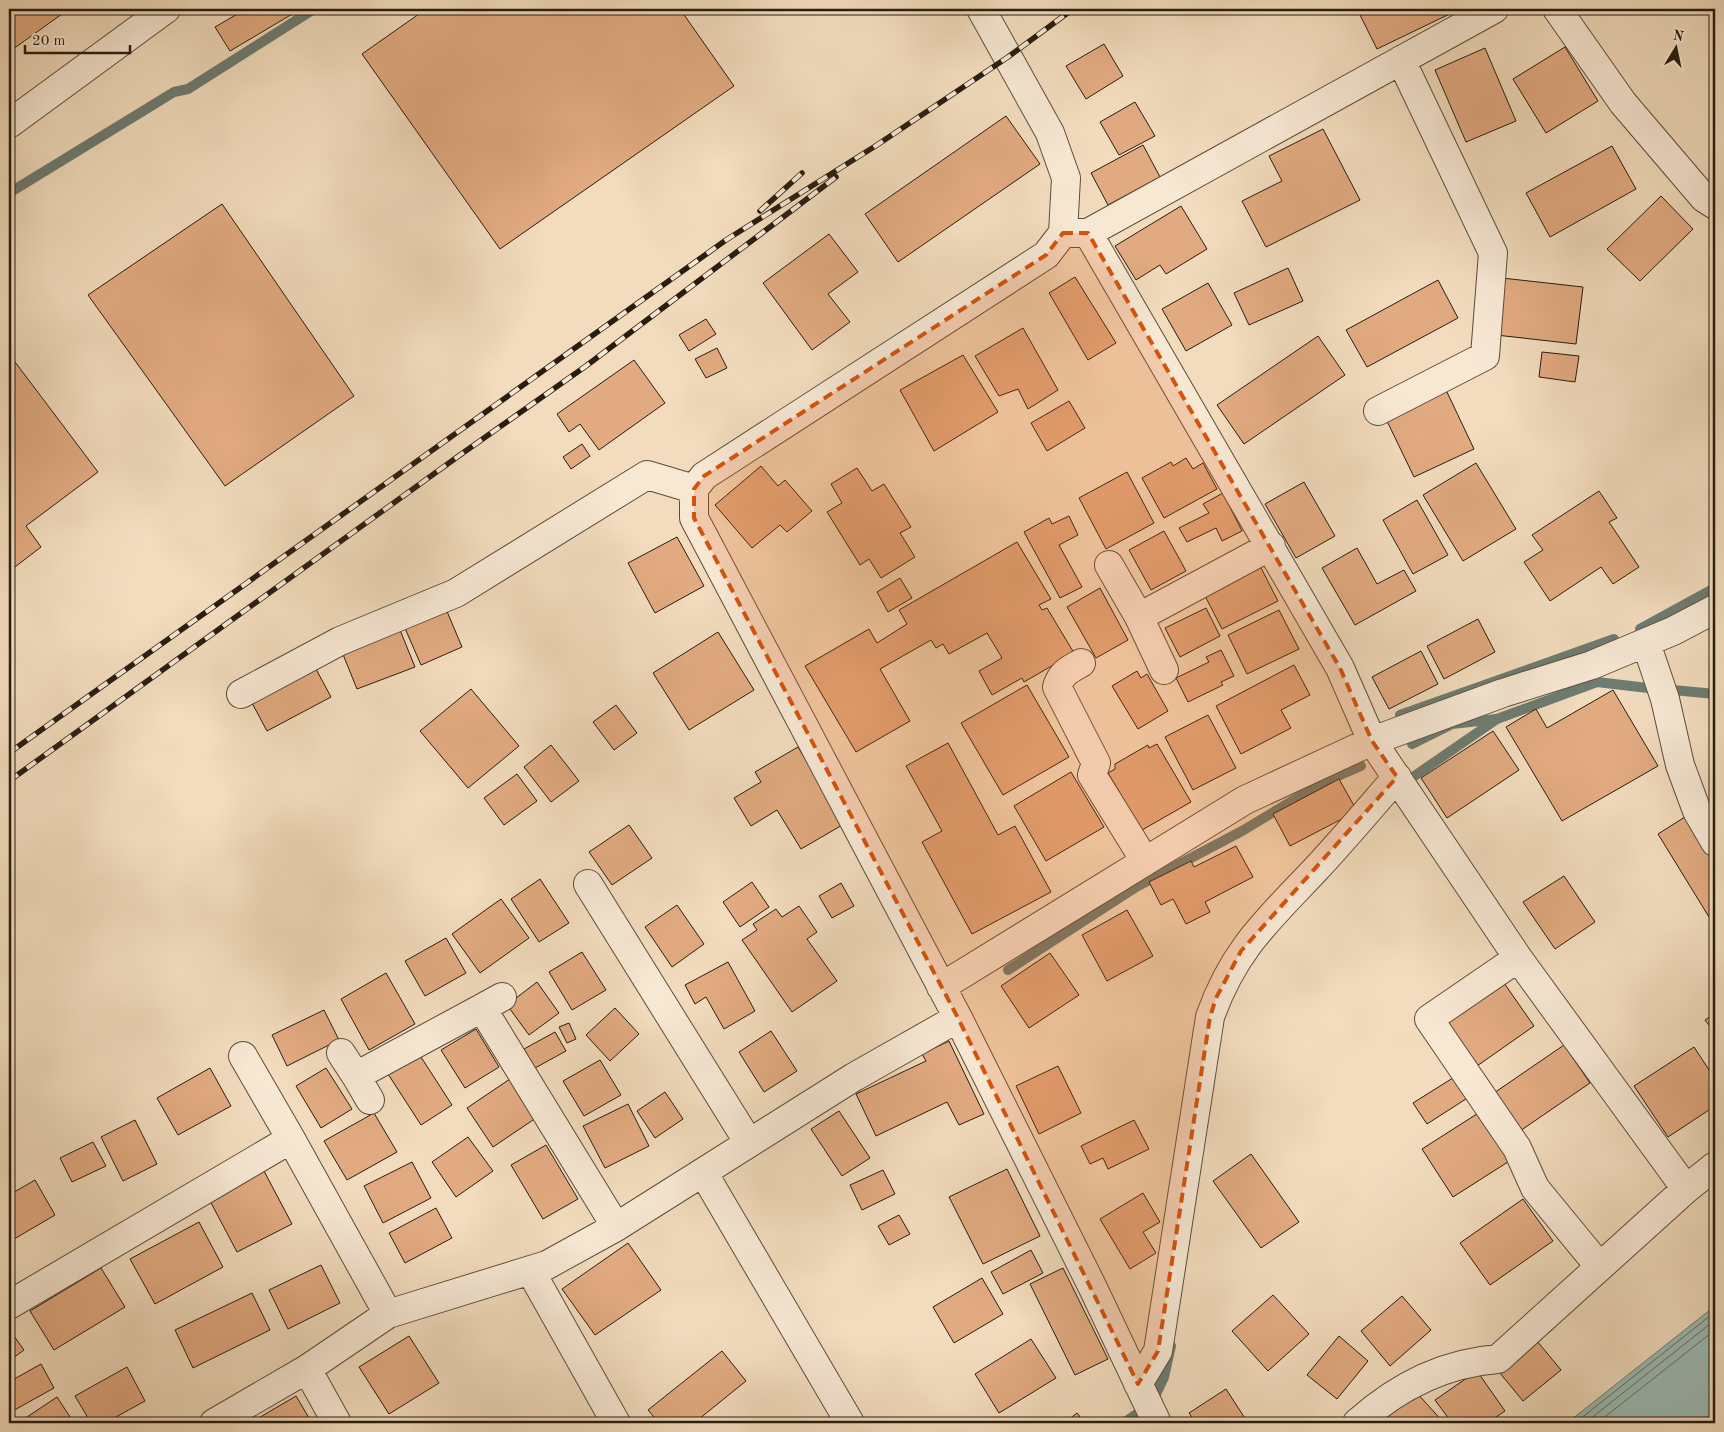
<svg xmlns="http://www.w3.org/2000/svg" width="1724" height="1432" font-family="'Old Standard TT',serif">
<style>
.water{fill:#9bbbb4;stroke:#6d7c72}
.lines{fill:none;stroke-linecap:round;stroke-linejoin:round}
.shore{stroke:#626c62;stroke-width:1}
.stream{stroke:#6d7c72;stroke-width:10}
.building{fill:#e2aa81;stroke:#291d10}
.minor-casing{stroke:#5b4d3b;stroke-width:30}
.minor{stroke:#f7e8d4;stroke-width:28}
.rail-casing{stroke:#291d10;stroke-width:5.5}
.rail{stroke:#f7e8d4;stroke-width:4;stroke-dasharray:11;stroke-linecap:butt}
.marked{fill:#d5530c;fill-opacity:0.2;stroke:#d5530c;stroke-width:4;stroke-dasharray:10 6;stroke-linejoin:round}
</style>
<rect width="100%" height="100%" fill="#f2dcbd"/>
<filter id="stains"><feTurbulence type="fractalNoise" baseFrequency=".004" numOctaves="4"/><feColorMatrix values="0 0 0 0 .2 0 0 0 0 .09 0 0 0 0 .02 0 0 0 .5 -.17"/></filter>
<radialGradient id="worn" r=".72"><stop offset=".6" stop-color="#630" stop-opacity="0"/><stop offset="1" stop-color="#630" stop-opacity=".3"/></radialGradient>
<!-- water -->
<path class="water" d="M1715 1306V1423H1567Z"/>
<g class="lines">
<!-- shore -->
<path class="shore" d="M1575 1423 1715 1312
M1585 1423 1715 1320
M1597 1423 1715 1330"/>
<!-- stream -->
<path class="stream" d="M9 193 174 92 188 89 314 9
M1640 629 1715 588
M1673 690 1715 694
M1400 715 1614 639
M1412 744 1452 724 1496 719
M1413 777 1497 719 1597 682 1648 688
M1008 970 1136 887 1242 831 1322 783 1361 766
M1156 1394 1164 1377 1171 1346
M1124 1423 1135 1415"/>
</g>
<!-- building -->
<path class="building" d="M9 9H69L9 52Z
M246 9H291L294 13 230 51 215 27Z
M426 9H680L734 86 500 249 362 54Z
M1357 9H1460L1377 49Z
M1706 9H1715V21Z
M1104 44 1123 76 1086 99 1066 66Z
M1565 47 1598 101 1546 133 1513 79Z
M1485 48 1516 121 1466 142 1435 70Z
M1135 102 1155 136 1119 155 1100 122Z
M1006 116 1040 164 898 262 865 214Z
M1323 129 1360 200 1266 247 1242 201 1282 181 1269 156Z
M1143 145 1160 177 1108 205 1091 173Z
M1612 146 1636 189 1550 237 1526 193Z
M1661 196 1693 229 1640 281 1607 249Z
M222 204 354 396 225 486 88 295Z
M1181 206 1207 249 1166 274 1160 265 1136 280 1115 246Z
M829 234 858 272 828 294 850 322 812 350 763 283Z
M1288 268 1303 301 1249 325 1234 293Z
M1075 277 1116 343 1088 360 1049 293Z
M1502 278 1583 287 1576 344 1496 335Z
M1438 280 1458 318 1367 367 1346 330Z
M1208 283 1232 325 1186 351 1162 309Z
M706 319 716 334 689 351 679 335Z
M1023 328 1058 390 1028 409 1018 389 999 396 975 356Z
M1318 336 1345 375 1244 444 1217 405Z
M717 348 727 368 706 378 695 359Z
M1542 352 1579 356 1575 382 1539 377Z
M9 354 98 472 26 526 41 547 11 570 9 568Z
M963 355 998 412 934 451 900 390Z
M634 360 665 403 599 450 580 424 569 432 557 414Z
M1446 390 1474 449 1414 477 1386 419Z
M1069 401 1085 428 1047 451 1031 423Z
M582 444 590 456 571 469 563 457Z
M1186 458 1193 469 1203 463 1217 489 1164 518 1142 478 1171 462 1173 466Z
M1476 463 1516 529 1463 561 1423 495Z
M761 466 778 486 785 480 812 511 787 532 780 525 752 548 715 505Z
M857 468 872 491 884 484 911 527 900 533 915 557 881 578 869 559 860 565 827 512 842 503 831 484Z
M1127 472 1154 523 1106 549 1079 498Z
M1304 482 1335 536 1296 558 1265 504Z
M1599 491 1617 518 1609 522 1639 567 1613 584 1601 567 1550 601 1524 562 1543 550 1532 535Z
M1223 493 1242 531 1222 541 1216 528 1187 542 1179 528 1209 513 1203 504Z
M1417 500 1448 555 1413 574 1383 520Z
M1069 516 1078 535 1059 545 1082 587 1060 598 1024 532 1049 518 1052 524Z
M1164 531 1186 571 1151 590 1129 550Z
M677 537 704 586 655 613 628 563Z
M1017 542 1051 599 1039 605 1042 610 1047 608 1074 653 1024 682 1022 678 992 695 979 671 1002 658 987 633 949 654 943 644 936 648 931 640 880 669 910 721 856 752 805 666 869 629 877 643 907 624 899 610Z
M1357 548 1377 584 1404 570 1416 591 1355 625 1322 568Z
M1258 562 1278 601 1222 629 1202 590Z
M900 578 912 598 888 612 877 592Z
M1100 588 1128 640 1096 658 1067 607Z
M1206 608 1220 636 1180 657 1165 628Z
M446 609 462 647 421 665 404 626Z
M1279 610 1299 649 1247 674 1228 635Z
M1478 619 1495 652 1444 679 1427 646Z
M400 630 415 667 357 689 342 652Z
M718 632 754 690 689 730 653 673Z
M1221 650 1234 676 1221 682 1223 685 1188 702 1176 678 1209 662 1206 657Z
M1421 651 1438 684 1389 709 1372 677Z
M1294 665 1310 695 1281 710 1291 728 1241 754 1216 706Z
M316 669 331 697 267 731 252 703Z
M1137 671 1141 678 1147 674 1168 711 1138 729 1112 686Z
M1027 685 1069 757 1003 795 961 723Z
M471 689 519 746 468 788 420 731Z
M1613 690 1658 766 1562 821 1506 727 1536 709 1547 728Z
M616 705 637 733 614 750 593 722Z
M1208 715 1236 768 1193 790 1165 737Z
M1493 731 1519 770 1447 818 1421 778Z
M948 743 998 835 1015 826 1051 892 972 934 922 842 942 831 906 766Z
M1157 744 1191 802 1142 830 1108 773 1115 769V764L1148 745 1149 748Z
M551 745 579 781 551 802 524 767Z
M798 747 844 824 801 849 777 810 751 826 734 798 761 782 755 772Z
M1071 772 1104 827 1046 861 1014 806Z
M517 774 537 801 504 825 484 798Z
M1339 779 1357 811 1290 846 1273 814Z
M1688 815 1715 860V914L1709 917 1658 834Z
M629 825 652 858 612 885 589 852Z
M1236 846 1253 877 1205 902 1210 912 1186 924 1173 899 1161 905 1149 882 1191 861 1194 867Z
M1564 876 1595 922 1555 949 1523 902Z
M540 879 569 923 539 942 511 899Z
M752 882 769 907 740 927 723 902Z
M841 883 854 906 832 918 819 896Z
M501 899 529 938 480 973 452 934Z
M677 905 704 944 672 967 645 927Z
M799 906 817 932 807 939 837 981 792 1012 742 940 757 930 753 924 776 909 782 917Z
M1127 910 1153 956 1107 981 1082 935Z
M446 938 466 973 425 996 405 961Z
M582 952 606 990 572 1010 549 972Z
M1050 953 1079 995 1029 1028 1001 986Z
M728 962 755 1011 724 1029 706 997 695 1004 685 985Z
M386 973 415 1024 369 1050 341 999Z
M537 982 559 1013 529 1035 507 1005Z
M1504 983 1534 1026 1477 1066 1447 1023Z
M615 1008 639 1034 610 1061 586 1035Z
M324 1010 339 1040 287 1066 272 1035Z
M1715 1013V1033L1705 1020Z
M569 1023 576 1039 567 1043 559 1027Z
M476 1029 499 1067 465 1088 441 1050Z
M771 1031 797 1071 764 1092 739 1052Z
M555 1032 566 1051 535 1068 524 1049Z
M949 1041 984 1114 959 1125 947 1102 876 1136 856 1094 926 1061 922 1054Z
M1564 1045 1590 1083 1520 1131 1494 1093Z
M1694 1047 1715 1079V1106L1668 1137 1634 1086Z
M419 1054 452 1105 421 1125 388 1074Z
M600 1060 621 1095 584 1116 563 1081Z
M1058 1066 1081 1113 1039 1134 1016 1086Z
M210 1068 231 1106 178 1135 157 1098Z
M326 1068 352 1109 321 1128 296 1086Z
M1456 1076 1469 1097 1427 1124 1413 1103Z
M510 1079 536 1118 493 1147 467 1108Z
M665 1092 683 1119 655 1138 637 1111Z
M628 1104 649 1146 605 1168 583 1126Z
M839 1111 870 1158 842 1176 811 1129Z
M1480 1112 1511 1160 1453 1197 1422 1149Z
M374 1113 397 1152 347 1180 324 1141Z
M135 1120 157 1164 123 1181 101 1137Z
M1134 1120 1149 1149 1108 1169 1103 1158 1090 1164 1081 1146Z
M468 1137 493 1171 456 1197 432 1162Z
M93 1142 106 1166 72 1182 60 1158Z
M546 1145 578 1199 543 1219 511 1165Z
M1251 1154 1299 1222 1261 1248 1213 1181Z
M412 1162 431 1198 383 1223 364 1186Z
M1007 1169 1040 1236 983 1264 949 1197Z
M883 1170 895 1194 862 1210 850 1185Z
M264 1171 292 1224 237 1252 209 1199Z
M35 1180 55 1215 9 1242V1195Z
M1143 1193 1160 1222 1143 1232 1156 1253 1130 1269 1100 1219Z
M1523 1199 1553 1241 1490 1285 1460 1243Z
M436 1208 452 1238 405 1263 389 1233Z
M899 1215 910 1234 889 1245 878 1226Z
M199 1222 223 1267 155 1304 130 1259Z
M628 1243 661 1290 595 1335 562 1289Z
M1031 1250 1043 1273 1003 1294 991 1272Z
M321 1265 340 1303 288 1329 269 1290Z
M101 1268 125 1307 54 1350 30 1311Z
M1063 1268 1108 1359 1075 1375 1030 1284Z
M982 1278 1003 1314 954 1343 933 1307Z
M252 1293 270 1330 193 1368 175 1330Z
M1273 1295 1309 1334 1268 1371 1232 1331Z
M1402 1296 1431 1330 1390 1366 1361 1331Z
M9 1329 24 1350 9 1361Z
M409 1336 439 1383 389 1414 359 1367Z
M1339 1336 1368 1361 1337 1399 1307 1375Z
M1031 1339 1056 1378 999 1413 975 1374Z
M1537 1341 1561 1370 1523 1401 1499 1372Z
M722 1351 746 1381 694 1423H659L648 1410Z
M41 1364 54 1388 9 1413V1382Z
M127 1367 145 1401 105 1423H91L75 1396Z
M1477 1371 1505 1411 1487 1423H1452L1435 1400Z
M1226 1389 1248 1423H1196L1189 1413Z
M1416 1392 1444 1423H1380Z
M296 1396 312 1423H250Z
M57 1397 74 1423H18Z
M1077 1413 1085 1423H1064Z"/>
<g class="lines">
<!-- minor casing -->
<g class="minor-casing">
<path id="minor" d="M981 9 1050 133 1066 178 1063 233 1046 255 704 476 694 489V518L958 1018 1092 1286 1157 1423
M1557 9 1623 103 1704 198 1715 205
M9 124 166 9
M1069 233H1088L1494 9
M1088 233 1340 668 1372 741 1518 958 1686 1189
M1378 411 1485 356 1493 253 1401 60
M1109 565 1139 617 1271 546
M1139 617 1164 670
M1646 643 1665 699 1680 765 1697 811 1715 842
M1081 663C1069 670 1061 673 1057 687L1096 763 1092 775 1145 861
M241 694 340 641 456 593 647 475 694 489
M588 884 749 1143
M1518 958 1429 1019 1517 1148 1535 1188 1599 1266
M941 987 1245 800 1372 741 1503 693 1592 665 1673 631 1715 609
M502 997 482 1008 616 1227
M341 1053 356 1076 482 1008
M243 1056 291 1139 388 1314
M356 1076 370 1100
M703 1172 850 1423
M530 1270 616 1423
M9 1305 291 1139
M307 1369 337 1423
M1138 1384 1158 1351 1210 1017C1234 949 1268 920 1316 869 1344 839 1370 808 1397 777
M214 1423 307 1369 388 1314 547 1265 616 1227 854 1077 958 1018
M1357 1423C1397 1387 1444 1363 1498 1359L1686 1189 1715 1166"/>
</g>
<!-- minor -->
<use href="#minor" class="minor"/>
<!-- rail casing -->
<g class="rail-casing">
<path id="rail" d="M760 211 802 173
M9 753 726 240 877 145 1008 57 1073 9
M9 781 460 455 586 366 836 177"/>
</g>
<!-- rail -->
<use href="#rail" class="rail"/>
</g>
<!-- marked area -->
<path class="marked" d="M1063 233H1088L1340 668 1372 741 1397 777 1241 951 1216 998 1210 1017 1158 1351 1138 1384 958 1018 694 518V489L704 476 1046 255Z"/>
<!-- margin -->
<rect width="1724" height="1432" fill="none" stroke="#f2dcbd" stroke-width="30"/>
<rect x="10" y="10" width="1704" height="1412" fill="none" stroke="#291d10" stroke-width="2.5"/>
<rect x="15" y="15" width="1694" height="1402" fill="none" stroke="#291d10"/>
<!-- north arrow -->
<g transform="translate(1676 48) rotate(10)" stroke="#f7e8d4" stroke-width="4" paint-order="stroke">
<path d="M0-4L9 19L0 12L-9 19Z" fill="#291d10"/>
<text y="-8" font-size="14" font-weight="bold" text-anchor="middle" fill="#291d10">N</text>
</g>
<!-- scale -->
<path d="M25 45v8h105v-8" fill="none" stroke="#291d10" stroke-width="2.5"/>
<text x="32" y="45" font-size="15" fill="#291d10" stroke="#f7e8d4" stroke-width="4" paint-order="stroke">20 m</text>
<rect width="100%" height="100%" filter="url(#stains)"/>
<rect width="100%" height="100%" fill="url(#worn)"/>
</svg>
